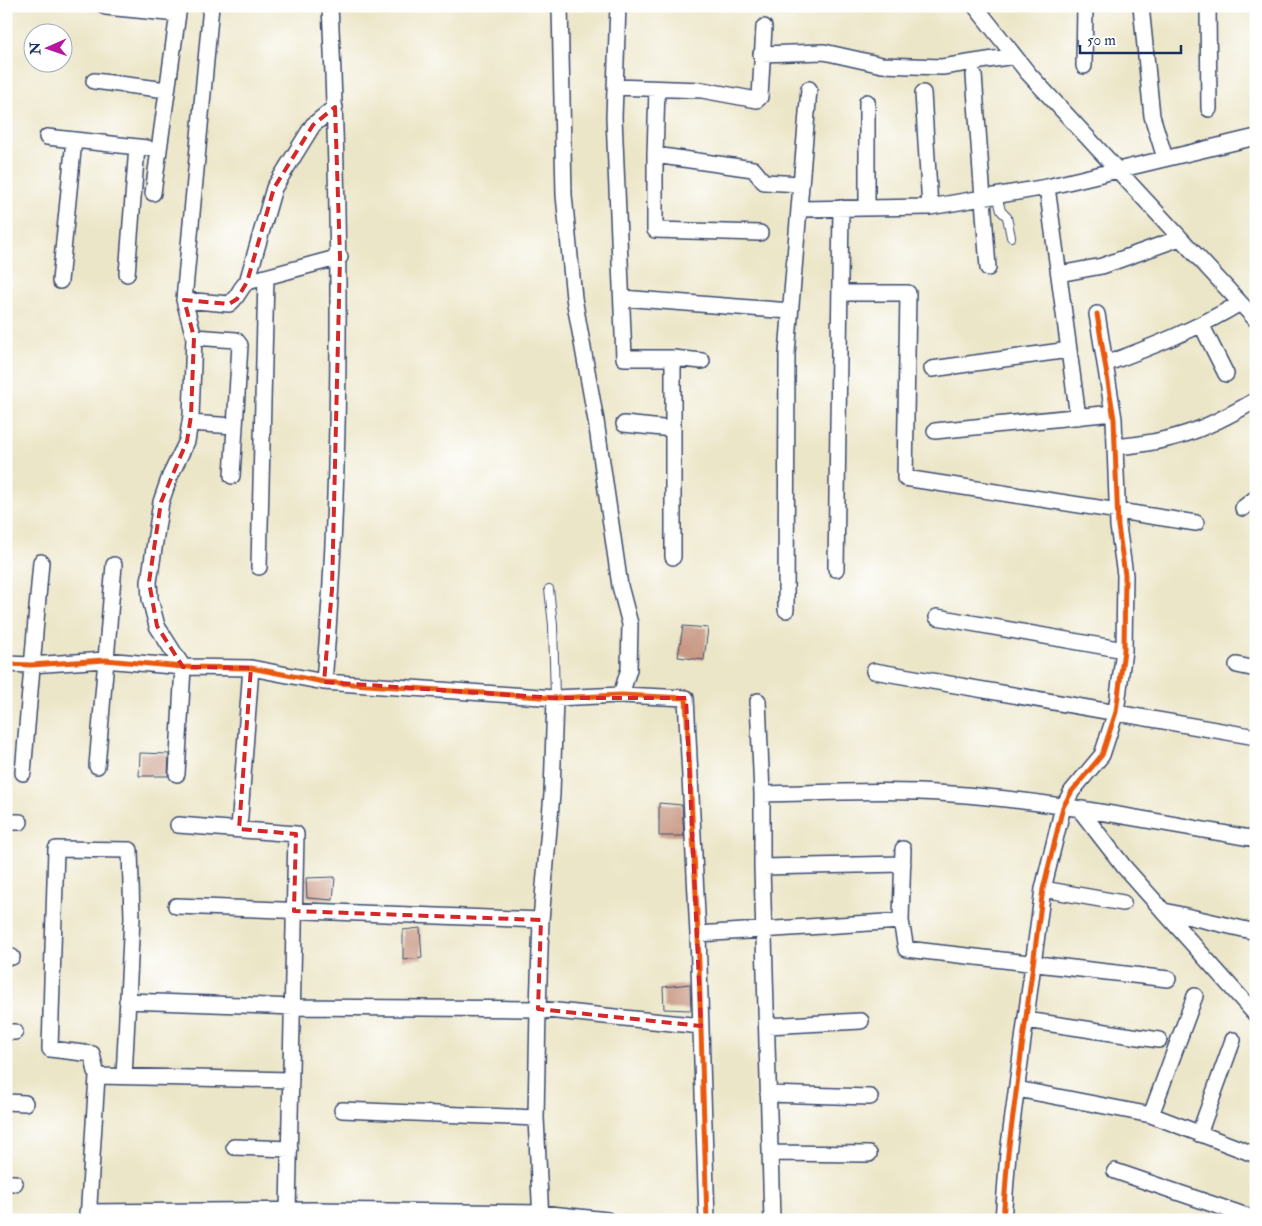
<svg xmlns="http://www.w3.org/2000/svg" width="1262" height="1226" font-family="'IM FELL Double Pica',serif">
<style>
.building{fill:#c99985}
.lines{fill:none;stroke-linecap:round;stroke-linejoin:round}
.service-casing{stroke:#3a4a6e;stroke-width:10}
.minor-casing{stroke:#3a4a6e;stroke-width:18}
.service{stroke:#fff;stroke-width:8}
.minor{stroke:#fff;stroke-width:15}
.cycleway-casing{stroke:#fff;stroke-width:8}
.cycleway{stroke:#e8590c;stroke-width:5}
.marked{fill:none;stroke:#d62828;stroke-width:4;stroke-dasharray:10 6;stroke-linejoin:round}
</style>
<rect width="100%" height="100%" fill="#fff"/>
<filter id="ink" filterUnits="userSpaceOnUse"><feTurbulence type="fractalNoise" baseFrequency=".02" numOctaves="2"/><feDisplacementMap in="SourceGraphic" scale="10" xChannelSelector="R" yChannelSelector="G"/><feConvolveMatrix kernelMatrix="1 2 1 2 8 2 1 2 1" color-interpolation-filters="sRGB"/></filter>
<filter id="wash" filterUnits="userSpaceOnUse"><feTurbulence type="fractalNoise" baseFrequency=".0096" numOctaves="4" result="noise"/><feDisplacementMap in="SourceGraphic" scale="20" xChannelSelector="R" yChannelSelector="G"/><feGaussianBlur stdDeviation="1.12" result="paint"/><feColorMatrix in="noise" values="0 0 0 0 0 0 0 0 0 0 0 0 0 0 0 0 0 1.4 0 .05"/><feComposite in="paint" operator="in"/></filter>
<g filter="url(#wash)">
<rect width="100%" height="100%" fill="#ece6c8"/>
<g id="blocks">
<!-- building -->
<path class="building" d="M683 626 708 628 704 660 678 657Z
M140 753 169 754 168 776H139Z
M659 803 682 805 684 836H659Z
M335 877 333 900 307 898 306 878Z
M420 928 422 958 403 960V930Z
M690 984 691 1010 664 1009 663 987Z"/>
</g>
</g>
<g filter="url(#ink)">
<use href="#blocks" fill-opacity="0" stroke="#3a4a6e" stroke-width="1"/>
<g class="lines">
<!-- service casing -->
<g class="service-casing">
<path id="service" d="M997 195 1001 211 1007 217 1011 237
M549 589 553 625 555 698"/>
</g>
<!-- minor casing -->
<g class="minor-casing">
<path id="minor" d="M560 6 564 195 574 298 596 421 620 586 630 624 629 669 621 695
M618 6 614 117 624 358H673L702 361
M975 6 1028 73 1256 320
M1141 6 1152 116 1165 158
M1208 6 1209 109
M106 7 178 14
M761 54 824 52 882 65 942 67 1014 56
M1084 66 1085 6
M974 75 988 268
M94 81 167 90
M615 87 702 90 757 100 760 97 764 27
M657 89 655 155V230L760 233
M923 93 930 207
M867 102V208
M47 137 147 148
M655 155 753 169 764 182 801 184
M1047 187 1078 417
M153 193 179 6
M799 209 930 207 1047 187 1256 137
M127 274 137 147
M1059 274 1102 266 1180 238
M60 281 74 140
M247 282 274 188 313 125 335 107
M840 293H908L905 478 1196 523
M622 298 790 311
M184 300 229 304C238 298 239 289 247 282L340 257
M1202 326 1226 374
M194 337 236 340 240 345 232 476
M673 358V557
M1105 364C1152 347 1197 329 1240 303
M932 369 1069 350
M190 423 234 426
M624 424 672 429
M935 431 1113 413
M1115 447C1174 442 1205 430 1256 400
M1243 508 1256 498
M259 567 266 277
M836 569 841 208
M786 610 787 353 809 89
M937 617 1124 650
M6 664 31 665 105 660 183 667 251 668 324 682 555 698 621 695 686 698 698 934 707 1220
M1237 665 1256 669
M874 671 1256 737
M324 682C343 458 341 231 330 6
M758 701 762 794V867L772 1220
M97 766 114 565
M23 773 41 562
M177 774 183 667 157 626 150 599 149 582 161 502 170 476 187 441 191 416 194 337 184 300 211 6
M762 794C826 793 889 789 952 794 1054 801 1155 822 1256 839
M1080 810 1125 868 1256 1015
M6 822H20
M178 825 296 834 288 1211
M239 829 251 668
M903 849 901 921 906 949 1168 979
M762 867 903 864
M1043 889 1123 903
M176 906 541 920
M1164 911 1256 932
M698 934 901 921
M6 957H12
M127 1001 294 1007 538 1009 701 1026
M1026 1020 1159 1040
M767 1026 861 1021
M6 1032H15
M97 1076 92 1054 50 1049 56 849 130 850 132 918 124 1077
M1017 1089 1151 1115 1256 1155
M768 1094 870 1097
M6 1102 25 1103
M342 1110 536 1118
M1151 1115 1195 996
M1199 1134 1233 1040
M234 1147 290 1149
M770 1153 869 1154
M1115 1171 1256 1219
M6 1183H15
M87 1212 314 1210 541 1213 607 1220
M88 1220 97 1076 291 1080
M541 1220 536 1118 538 1009 541 920 552 794 555 698
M1003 1220 1008 1153 1043 889 1063 807 1072 791 1102 755 1116 712 1124 650 1125 575 1118 526 1114 419 1097 314"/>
</g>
<!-- service -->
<use href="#service" class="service"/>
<!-- minor -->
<use href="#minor" class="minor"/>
<!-- cycleway casing -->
<g class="cycleway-casing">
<path id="cycleway" d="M6 664 31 665 105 660 183 667 251 668 324 682 555 698 621 695 686 698 698 934 707 1220
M1003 1220 1008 1153 1043 889 1063 807 1072 791 1102 755 1116 712 1124 650 1125 575 1118 526 1114 419 1097 314"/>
</g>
<!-- cycleway -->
<use href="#cycleway" class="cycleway"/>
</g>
</g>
<!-- marked area -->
<path class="marked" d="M335 107 340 257 332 589 324 682 555 698H686L701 1026 538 1009 541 920 294 911 296 834 239 829 251 668 183 667 157 626 149 582 161 502 187 441 191 416 194 337 184 300 229 304 237 299 247 282 274 188 313 125Z"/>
<!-- margin -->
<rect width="1262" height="1226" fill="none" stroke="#fff" stroke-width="25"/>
<!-- north arrow -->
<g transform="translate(48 48) rotate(268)"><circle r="24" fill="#ffffff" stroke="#a4acbf"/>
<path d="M0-4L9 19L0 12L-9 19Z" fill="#b5179e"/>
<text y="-8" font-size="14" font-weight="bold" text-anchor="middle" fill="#1b2f5e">N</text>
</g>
<!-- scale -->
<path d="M1080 45v8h101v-8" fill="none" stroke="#1b2f5e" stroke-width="2.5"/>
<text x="1087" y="45" font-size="15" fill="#1b2f5e" stroke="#ffffff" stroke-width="4" paint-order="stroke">50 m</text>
</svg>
